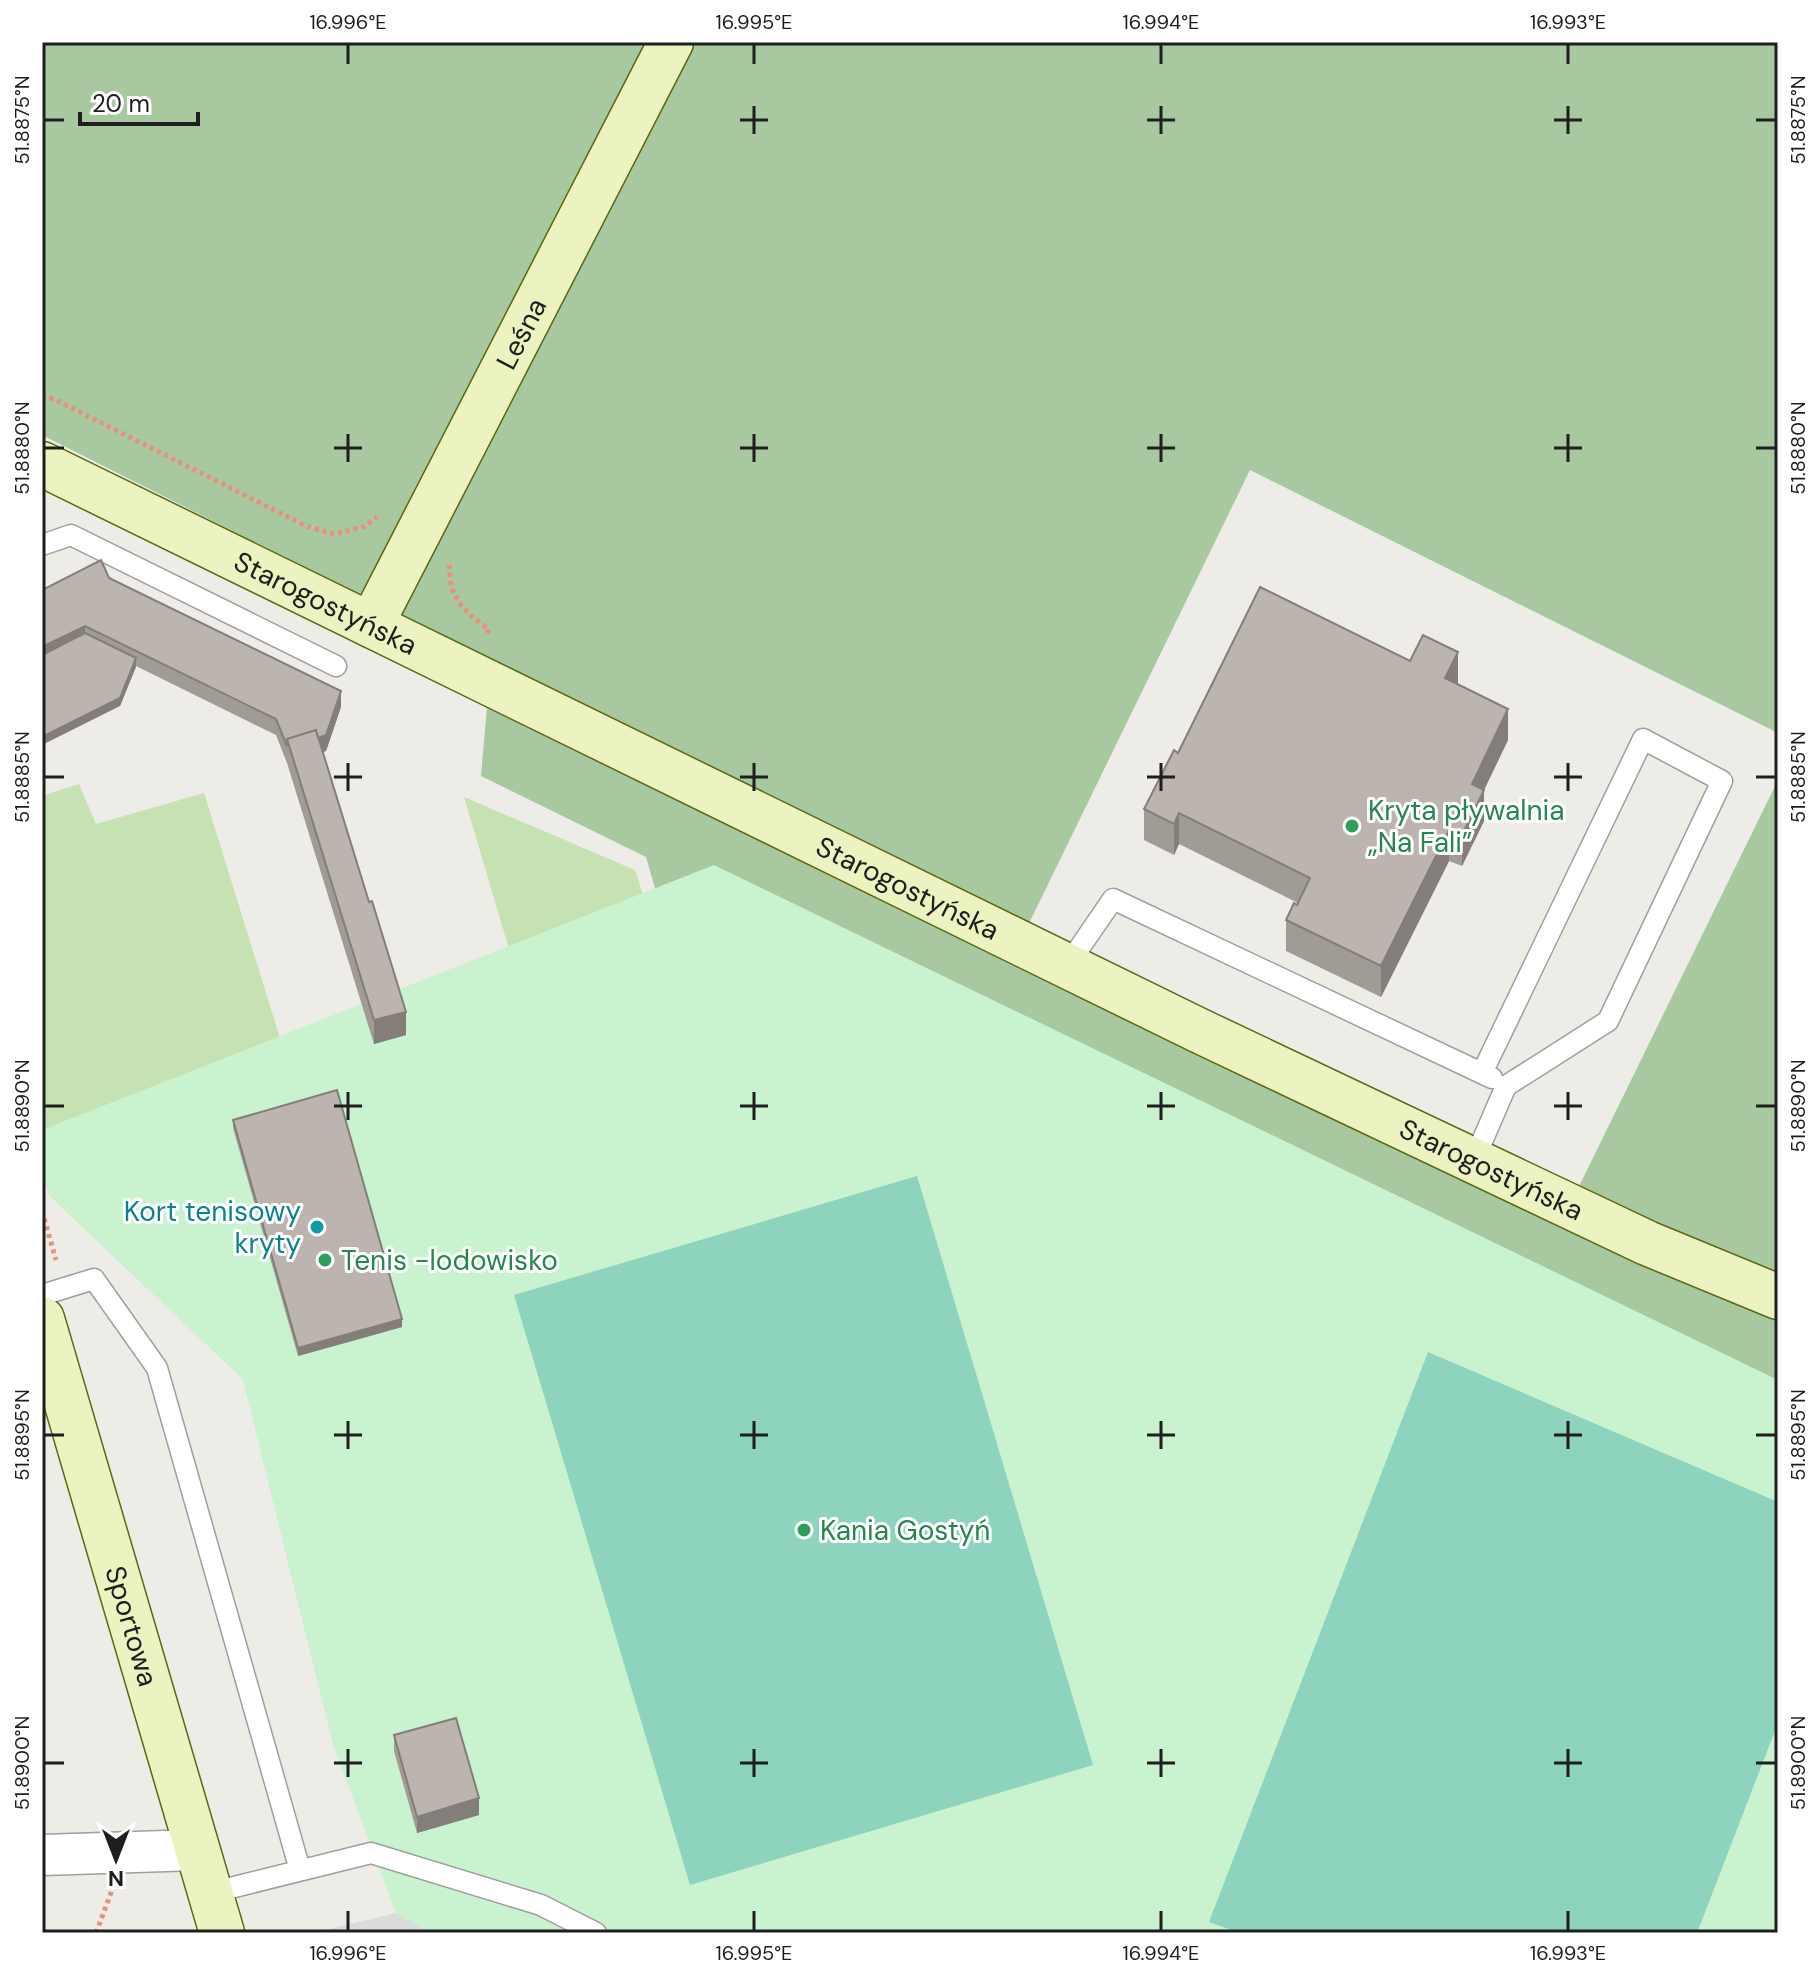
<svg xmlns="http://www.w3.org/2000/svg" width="1820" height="1975" font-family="'DM Sans',sans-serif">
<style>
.residential{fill:#dcdbdb}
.grass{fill:#c6e2b2}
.forest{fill:#a8c89f}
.park{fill:#c8f3ce}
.pitch{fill:#8dd3bd}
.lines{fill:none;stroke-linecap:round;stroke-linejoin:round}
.lane-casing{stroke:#9f9f9f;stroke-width:23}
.street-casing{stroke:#9f9f9f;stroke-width:43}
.secondary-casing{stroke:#596812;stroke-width:47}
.path{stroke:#e98f7c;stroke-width:5;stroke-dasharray:4 4;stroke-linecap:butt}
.lane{stroke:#fff;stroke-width:20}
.street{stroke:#fff;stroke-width:40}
.secondary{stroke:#ecf2c0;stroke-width:44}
.wall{fill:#a19b96}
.shaded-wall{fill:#837e7a}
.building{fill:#bbb4af;stroke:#837e7a;stroke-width:2}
.ticks{fill:none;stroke:#1e1e1e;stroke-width:3}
.leisure-dot{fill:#2e9e5b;stroke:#fff;stroke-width:3}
.culture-dot{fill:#0f9aa8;stroke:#fff;stroke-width:3}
.labels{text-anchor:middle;stroke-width:6;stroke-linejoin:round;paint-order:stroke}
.street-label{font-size:28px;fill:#1e1e1e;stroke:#fff}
.leisure-label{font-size:28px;fill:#27864d;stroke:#fff;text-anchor:start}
.culture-label{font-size:28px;fill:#0d838f;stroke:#fff;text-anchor:end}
.neatline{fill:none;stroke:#1e1e1e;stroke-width:3}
.ticks-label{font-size:20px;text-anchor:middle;fill:#1e1e1e}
</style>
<rect width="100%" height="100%" fill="#eeece6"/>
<!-- residential -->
<path class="residential" d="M396 1913 431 1933H313Z"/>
<!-- grass -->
<path class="grass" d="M79 784 96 824 204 793 293 1080 531 1023 464 797 635 870 690 1039 570 1684 334 1747 243 1379 49 1195 42 1169V796Z"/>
<!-- forest -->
<path class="forest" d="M42 42H1778V733L1250 470 1016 950 1567 1211 1778 780V1452L695 1026 646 857 481 776 491 661 42 435Z"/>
<!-- park -->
<path class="park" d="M714 865 1778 1380V1933H431L396 1913 334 1747 243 1379 49 1195 42 1169V1130Z"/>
<!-- pitch -->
<path class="pitch" d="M917 1176 1093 1765 690 1885 514 1295Z
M1428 1352 1778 1502V1723L1697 1933H1239L1209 1922Z"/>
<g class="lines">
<!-- lane casing -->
<g class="lane-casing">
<path id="lane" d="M42 545 71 535 336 666
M1067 966 1113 899 1492 1078
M1474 1160 1506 1086 1608 1021 1722 781 1643 739 1482 1073
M42 1295 94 1279 157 1368 300 1870
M210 1893 371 1853 541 1905 596 1933"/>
</g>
<!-- street casing -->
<g class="street-casing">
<path id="street" d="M42 1855 197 1850"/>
</g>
<!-- secondary casing -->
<g class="secondary-casing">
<g id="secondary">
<path id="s1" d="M42 464 1202 1032 1647 1243 1778 1297"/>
<path id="s2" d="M371 625 671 42"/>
<path id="s3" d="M42 1319 222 1933"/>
</g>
</g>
<!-- path -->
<path class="path" d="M42 395 56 400 306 526 334 534 363 527 377 517
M449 565C450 571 450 579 451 585 456 604 473 619 489 629L486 635
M42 1211 56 1260
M96 1933 112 1890"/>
<!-- lane -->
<use href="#lane" class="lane"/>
<!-- street -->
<use href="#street" class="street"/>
<!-- secondary -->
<use href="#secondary" class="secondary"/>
</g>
<!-- wall -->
<path class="wall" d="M109 578 341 707 326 751 323 752 406 1035 374 1044 287 763 276 735 136 666 120 706 42 590Z
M1410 661 1458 683V684L1508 740 1484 790V821L1462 866 1449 861 1381 997 1286 951V920L1298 903 1179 844 1174 855 1144 840V809L1178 753Z
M233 1120 402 1327 298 1356 233 1128Z
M394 1735 479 1815 417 1833 394 1751Z"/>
<!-- shaded-wall -->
<path class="shaded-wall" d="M85 626V642L42 663V647Z
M1458 652V683L1445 709V678Z
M136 658V667L120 706 42 745V737Z
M341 691V707L326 751 294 761 289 746Z
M1508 709V740L1472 815V784Z
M1484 790V821L1462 866V835Z
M1179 813V844L1174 855V824Z
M1449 830V861L1381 997V966Z
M406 1012V1035L374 1044V1020Z
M402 1319V1327L298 1356V1348Z
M479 1798V1815L417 1833V1817Z"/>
<!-- building -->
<path class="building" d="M101 560 109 578 341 691 326 735 318 738 316 730 287 739V746L276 719 85 626 42 647V590Z
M1260 587 1410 661 1423 635 1458 652 1445 678 1508 709 1472 784 1484 790 1462 835 1449 830 1381 966 1286 920 1294 903 1297 905 1310 878 1179 813 1174 824 1144 809 1174 750 1178 753Z
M85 633 136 658 120 698 42 737V655Z
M316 730 369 902 372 901 406 1012 374 1020 287 739Z
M337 1090 402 1319 298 1348 233 1120Z
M456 1718 479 1798 417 1817 394 1735Z"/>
<!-- ticks -->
<path class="ticks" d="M348 44V64M754 44V64M1161 44V64M1568 44V64M754 106V134M1161 106V134M1568 106V134M44 120H64M740 120H768M1147 120H1175M1554 120H1582M1756 120H1776M348 434V462M754 434V462M1161 434V462M1568 434V462M44 448H64M334 448H362M740 448H768M1147 448H1175M1554 448H1582M1756 448H1776M348 763V791M754 763V791M1161 763V791M1568 763V791M44 777H64M334 777H362M740 777H768M1147 777H1175M1554 777H1582M1756 777H1776M348 1092V1120M754 1092V1120M1161 1092V1120M1568 1092V1120M44 1106H64M334 1106H362M740 1106H768M1147 1106H1175M1554 1106H1582M1756 1106H1776M348 1421V1449M754 1421V1449M1161 1421V1449M1568 1421V1449M44 1435H64M334 1435H362M740 1435H768M1147 1435H1175M1554 1435H1582M1756 1435H1776M348 1749V1777M754 1749V1777M1161 1749V1777M1568 1749V1777M44 1763H64M334 1763H362M740 1763H768M1147 1763H1175M1554 1763H1582M1756 1763H1776M348 1911V1931M754 1911V1931M1161 1911V1931M1568 1911V1931"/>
<!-- markers -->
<g class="leisure-dot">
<circle cx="1352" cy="826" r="8"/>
<circle cx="325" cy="1260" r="8"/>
<circle cx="804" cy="1530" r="8"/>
</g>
<circle class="culture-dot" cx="317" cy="1227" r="8"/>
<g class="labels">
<!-- street labels -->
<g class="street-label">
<text dy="10" stroke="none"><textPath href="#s2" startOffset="328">Leśna</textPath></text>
<text dy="10" stroke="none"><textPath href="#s1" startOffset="316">Starogostyńska</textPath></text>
<text dy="10" stroke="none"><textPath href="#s1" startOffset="964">Starogostyńska</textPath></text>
<text dy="10" stroke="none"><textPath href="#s1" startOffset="1612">Starogostyńska</textPath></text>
<text dy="10" stroke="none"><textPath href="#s3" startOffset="320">Sportowa</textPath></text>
</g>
<!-- leisure labels -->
<g class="leisure-label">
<text x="1368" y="820">Kryta pływalnia<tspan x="1368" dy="32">„Na Fali”</tspan></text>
<text x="341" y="1270">Tenis -lodowisko</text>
<text x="820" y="1540">Kania Gostyń</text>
</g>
<!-- culture labels -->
<g class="culture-label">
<text x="301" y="1221">Kort tenisowy<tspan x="301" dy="32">kryty</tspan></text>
</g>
</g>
<!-- border -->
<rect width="1820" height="1975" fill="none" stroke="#ffffff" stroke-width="88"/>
<!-- north arrow -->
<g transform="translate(116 1859) rotate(180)" stroke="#ffffff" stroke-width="6" paint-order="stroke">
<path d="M0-6L14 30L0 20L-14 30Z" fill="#1e1e1e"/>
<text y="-12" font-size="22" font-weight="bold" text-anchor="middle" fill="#1e1e1e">N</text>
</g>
<!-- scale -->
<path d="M80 112v12h118v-12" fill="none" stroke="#1e1e1e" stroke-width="4"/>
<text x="92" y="112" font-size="24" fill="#1e1e1e" stroke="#ffffff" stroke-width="6" paint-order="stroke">20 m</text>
<rect x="44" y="44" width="1732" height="1887" class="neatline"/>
<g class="ticks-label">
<text x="348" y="29">16.996°E</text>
<text x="754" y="29">16.995°E</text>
<text x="1161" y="29">16.994°E</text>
<text x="1568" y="29">16.993°E</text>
<text transform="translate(1798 120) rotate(-90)" y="7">51.8875°N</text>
<text transform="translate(22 120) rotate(-90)" y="7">51.8875°N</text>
<text transform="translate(1798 448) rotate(-90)" y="7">51.8880°N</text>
<text transform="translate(22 448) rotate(-90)" y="7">51.8880°N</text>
<text transform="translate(1798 777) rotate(-90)" y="7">51.8885°N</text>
<text transform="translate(22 777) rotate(-90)" y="7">51.8885°N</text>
<text transform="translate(1798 1106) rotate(-90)" y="7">51.8890°N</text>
<text transform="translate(22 1106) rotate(-90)" y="7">51.8890°N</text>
<text transform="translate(1798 1435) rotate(-90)" y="7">51.8895°N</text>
<text transform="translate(22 1435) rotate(-90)" y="7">51.8895°N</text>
<text transform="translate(1798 1763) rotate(-90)" y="7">51.8900°N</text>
<text transform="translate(22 1763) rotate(-90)" y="7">51.8900°N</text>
<text x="348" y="1960">16.996°E</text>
<text x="754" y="1960">16.995°E</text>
<text x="1161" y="1960">16.994°E</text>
<text x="1568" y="1960">16.993°E</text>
</g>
</svg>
